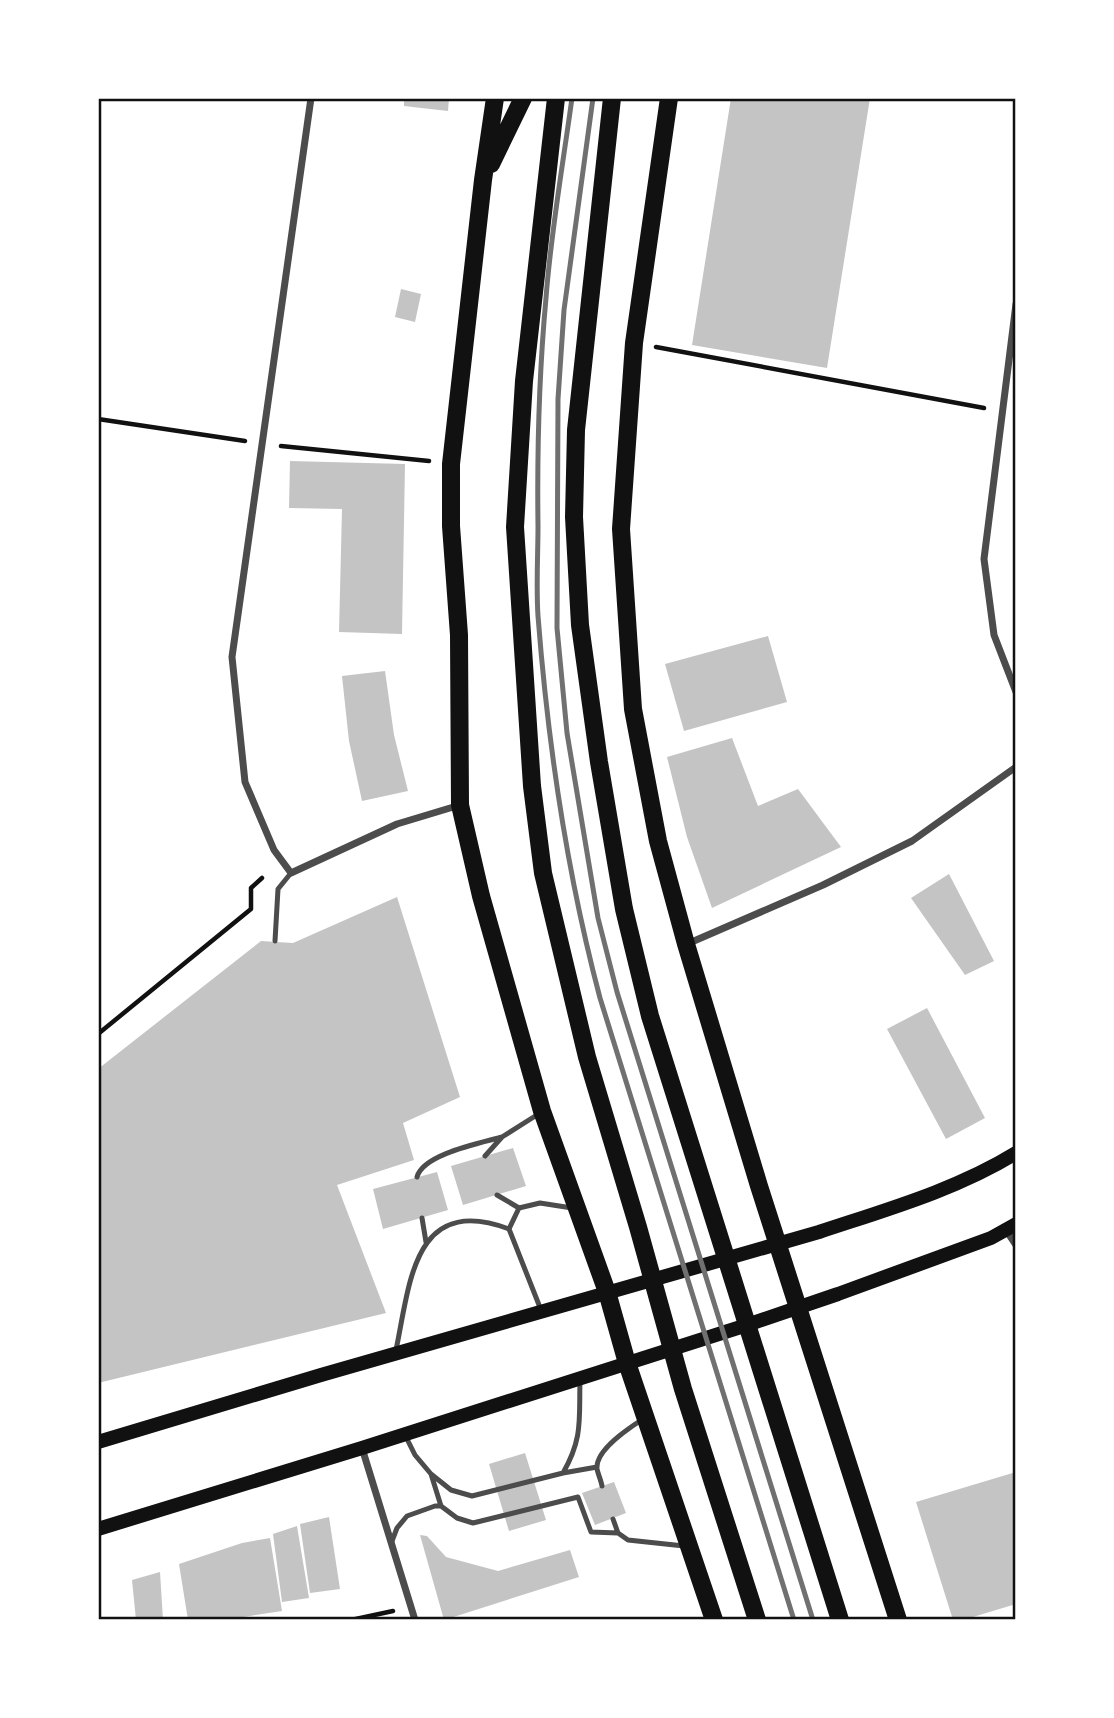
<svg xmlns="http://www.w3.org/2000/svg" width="1114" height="1718" font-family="'Work Sans',sans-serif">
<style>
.building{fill:#c4c4c4}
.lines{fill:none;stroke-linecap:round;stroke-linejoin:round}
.path{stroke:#111;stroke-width:4.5}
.service{stroke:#4c4c4c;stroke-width:5}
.minor{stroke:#4c4c4c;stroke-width:7}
.secondary{stroke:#111;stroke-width:14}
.primary{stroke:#111;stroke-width:18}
.rail{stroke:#707070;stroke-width:5}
.neatline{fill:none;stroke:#111;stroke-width:2.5}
</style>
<rect width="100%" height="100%" fill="#fff"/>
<!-- building -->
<path class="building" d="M404 98H449L448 111 404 106Z
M731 98H870L827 368 692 345Z
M401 289 421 294 415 322 395 317Z
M290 461 405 464 402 634 339 632 342 509 289 508Z
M768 636 787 702 684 731 665 664Z
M385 671 394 735 408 791 362 801 349 741 342 676Z
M732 738 758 806 798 789 841 847 712 908 687 837 667 757Z
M949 874 994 961 965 975 911 898Z
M397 897 460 1097 403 1123 414 1160 337 1185 386 1313 98 1383V1069L261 941 293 943Z
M927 1008 985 1118 946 1139 887 1029Z
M513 1148 526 1186 463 1205 451 1166Z
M437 1172 448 1210 383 1229 373 1189Z
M525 1453 546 1520 509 1531 489 1464Z
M1016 1472V1604L963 1620H953L916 1502Z
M614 1482 626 1513 595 1525 582 1493Z
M329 1517 340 1589 310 1593 300 1524Z
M297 1526 309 1598 282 1602 273 1534Z
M420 1535 427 1536 446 1557 498 1571 570 1550 579 1577 444 1620Z
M270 1538 282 1611 224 1620H188L179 1564 242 1543Z
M160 1572 163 1620H136L132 1580Z"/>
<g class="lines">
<!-- path -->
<path class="path" d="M656 347 984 408
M98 419 245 441
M281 446 429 461
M98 1034 251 909V888L262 878
M351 1620 393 1611"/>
<!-- service -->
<path class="service" d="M275 941 278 889 291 873
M485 1156 502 1137 540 1113
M417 1177C423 1154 481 1143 502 1137
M497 1195 519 1208 540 1203 572 1208
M422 1218 426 1242
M509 1229 519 1208
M396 1350C410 1284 413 1193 509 1229L541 1310
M405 1435 415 1455 431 1474 451 1490 472 1496 563 1473C583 1438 579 1420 580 1381
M563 1473 597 1467
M431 1474 441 1506
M602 1486C601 1480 598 1474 597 1469 595 1450 629 1428 643 1419
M613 1519 618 1533 628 1540 684 1546
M392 1541 397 1528 407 1516 435 1506H441L457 1518 473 1523 578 1497 591 1532 618 1533"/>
<!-- minor -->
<path class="minor" d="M311 98 232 657 245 782 274 850 291 873 397 824 460 805
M1016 304 984 559 994 635 1016 692
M687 944 823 885 912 841 1016 767
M1006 1230 1016 1245
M362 1448 415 1620"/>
<!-- secondary -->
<path class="secondary" d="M98 1442 321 1375 819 1232C885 1210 956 1190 1016 1153
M98 1529 362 1448 747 1325 838 1294 991 1238 1016 1224"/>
<!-- primary -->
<path class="primary" d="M495 98 483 180 451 464V526L459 635 460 805 481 896 542 1111 607 1292 627 1363 714 1620
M556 98 524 381 515 527 532 786 543 873 587 1057 638 1227 683 1389 757 1620
M612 98 576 430 574 517 580 625 599 762 624 909 650 1016 840 1620
M669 98 634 343 621 529 633 709 658 841 686 944 759 1186 898 1620
M491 164 523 98"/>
<!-- rail -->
<path class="rail" d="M572 98C563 164 551 231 546 298 539 374 537 450 538 526 538 556 536 586 538 616 548 745 567 874 600 998L794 1620
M593 98 564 310 558 399 557 628 567 733 598 918 617 992 813 1620"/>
</g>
<!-- border -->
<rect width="1114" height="1718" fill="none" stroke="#ffffff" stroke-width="200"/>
<rect x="100" y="100" width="914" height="1518" class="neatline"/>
</svg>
